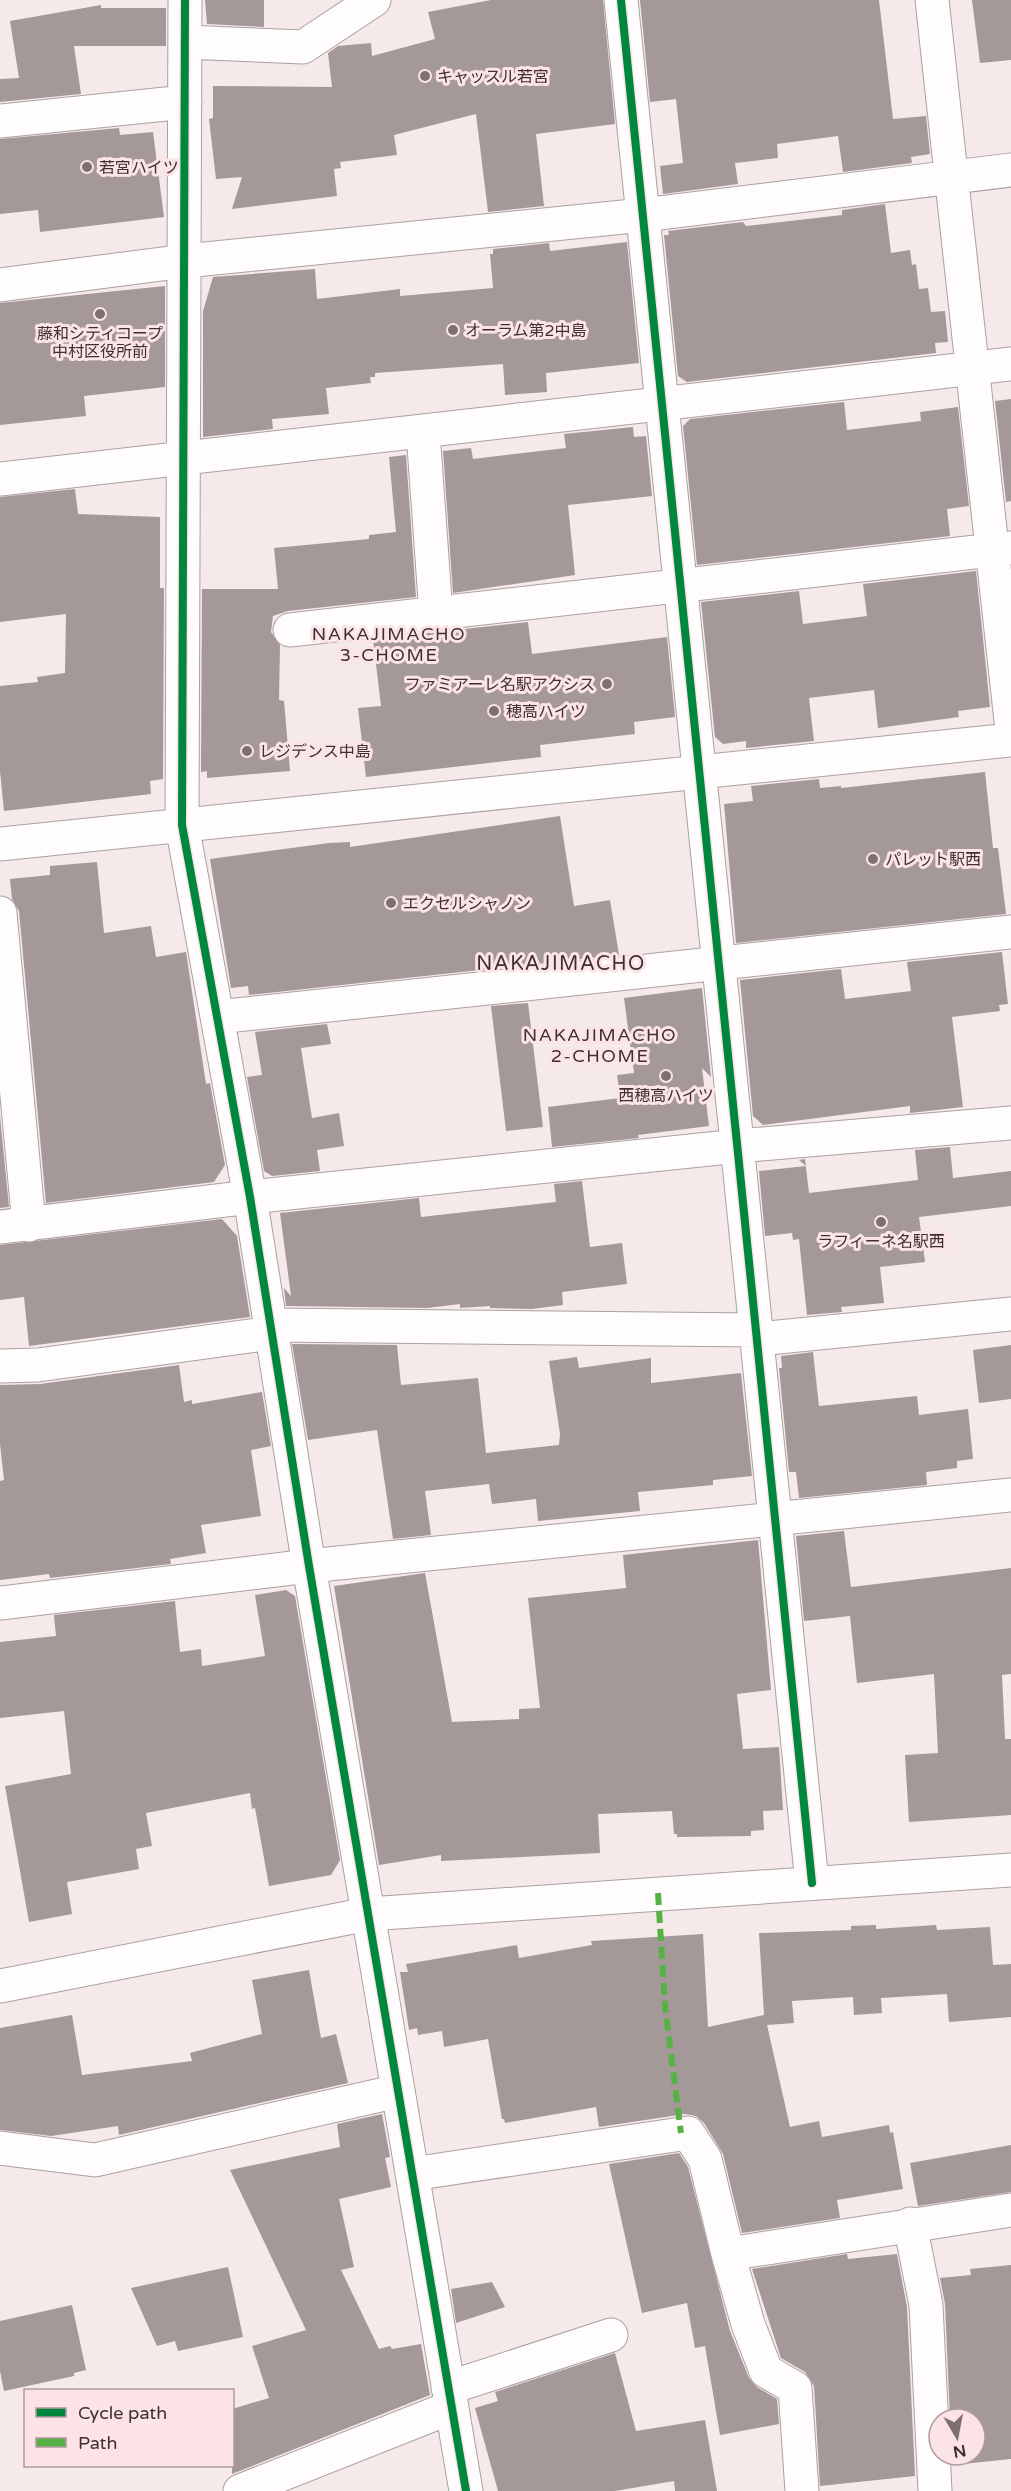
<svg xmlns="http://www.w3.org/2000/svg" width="1011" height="2491" font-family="'Varela Round','Noto Sans JP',sans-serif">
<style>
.building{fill:#a49899}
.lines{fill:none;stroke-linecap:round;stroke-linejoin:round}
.minor-casing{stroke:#aca0a1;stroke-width:35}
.minor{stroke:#fefcfc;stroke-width:33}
.quiet{stroke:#57b246;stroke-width:6;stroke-dasharray:12 6;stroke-linecap:butt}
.cycleway-casing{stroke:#fce3e6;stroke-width:11}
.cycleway{stroke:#00873e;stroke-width:8}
.poi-dot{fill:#7e7072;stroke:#fce3e6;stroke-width:2}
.labels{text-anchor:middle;stroke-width:6;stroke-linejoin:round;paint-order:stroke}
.poi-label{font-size:16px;fill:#3e2f31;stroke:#fce3e6;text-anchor:start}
.neighbourhood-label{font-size:18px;letter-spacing:1.5px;fill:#3e2f31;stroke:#fce3e6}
.quarter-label{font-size:20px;letter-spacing:1.5px;fill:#3e2f31;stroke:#fce3e6}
</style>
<rect width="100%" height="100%" fill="#f6e9ea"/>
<!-- building -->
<path class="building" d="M205 0H264V27L207 24Z
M491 0H603L615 124 536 134 544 206 488 212 476 114 394 135 397 155 340 162 341 168 334 169 337 196 232 209 242 177 216 179 209 119 213 118V86L332 87 328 53 338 46 371 43 372 56 435 39 428 12Z
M640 0H879L893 119 926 116 930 154 911 157 912 163 843 172 838 136 777 144 778 158 735 163 738 184 663 194 660 166 683 163 676 99 650 102Z
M972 0H1011V60L980 63Z
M101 5V8H166V46H74L81 94 0 102V79L19 78 10 21Z
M119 128 120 135 153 132 164 217 40 232 38 210 0 214V139Z
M885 204 891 253 910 250 912 265 916 264 919 289 928 288 931 312 945 311 948 342 935 343 936 353 687 382 678 376 664 235H669L668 231 743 222 746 226 842 215V210Z
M627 242 639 363 546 373 547 392 505 395 503 364 375 373V377H370L371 383 326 388 329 414 272 419 273 429 203 437V311L213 277 315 269 317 299 400 289V296L493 288 490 254H493V249L549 243 550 251Z
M165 286V387L84 396 86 416 0 425V303Z
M1011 399V501L1006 502 995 401Z
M844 402 847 430 921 421 920 412 958 407 969 506 947 509 950 536 697 565 683 426 690 419Z
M633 427 634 437 646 436 652 496 568 505 575 575 453 593 443 451 471 448 473 459 566 448 564 434Z
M406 455 416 597 288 611 273 616 271 632 280 645 279 700 284 701 290 771 207 778V771L201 772 202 589H278L274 548 369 539V535L396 532 389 457Z
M75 489 78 514 160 517V588H164L163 779 150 781 151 794 4 811 0 771V686L38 682 37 677 65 673 66 614 0 622V497Z
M976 571 990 707 958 711 959 717 878 728 874 690 809 698 814 741 746 748V741L723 744 715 737 701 602 799 591 803 624 867 616 863 584Z
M528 622 532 654 667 637 675 717 634 722 635 734 540 745 541 757 366 777 358 708 381 706 373 639Z
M985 772 993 848H998L1006 914 736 943 724 804 753 801 751 786 819 779 820 788 841 786V788Z
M560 816 574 906 610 900 619 955 249 995 248 986 231 988 210 859 329 843 350 842V847Z
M97 862 104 933 151 926 156 957 186 952 206 1084 210 1083 225 1165 214 1182 46 1203 19 911 12 899 10 879 50 875V866Z
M1002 952 1008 1004 999 1005 1000 1011 952 1017 963 1107 910 1113V1106L763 1125 753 1116 740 980 841 969 845 999 911 991 907 962Z
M702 988 711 1077 702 1068 709 1126 638 1135 639 1138 552 1147 548 1107 620 1098 617 1075 634 1073 624 998Z
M528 1003 543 1127 506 1131 491 1006Z
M327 1024 331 1044 301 1048 312 1118 339 1113 344 1146 317 1150 320 1171 272 1176 264 1171 247 1077 262 1075 255 1032Z
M0 1116 9 1207 0 1208Z
M950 1147 953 1178 1011 1171V1206L919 1217 925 1262 880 1267 884 1303 841 1307 842 1312 807 1315 799 1239 793 1240 792 1233 765 1236 759 1171 806 1166 799 1160 805 1159 809 1193 918 1180 915 1150Z
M582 1181 590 1247 622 1243 627 1284 562 1292 563 1305 532 1309 490 1308V1306L460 1308V1304L427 1308 286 1306 284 1288 291 1296 280 1213 419 1198 421 1217 556 1202 554 1184Z
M222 1219 237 1236 250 1317 29 1346 24 1297 0 1300V1245Z
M292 1344 397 1345 401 1385 478 1378 486 1453 559 1445 560 1434 549 1361 577 1357 579 1368 651 1358V1383L741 1373 752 1476 713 1480V1485L638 1492 640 1511 538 1521 536 1499 492 1504 489 1484 425 1491 431 1535 393 1539 377 1430 308 1440Z
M1011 1345V1399L979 1403 973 1350Z
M813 1352 819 1406 917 1396 919 1415 968 1409 973 1459 957 1461V1468L926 1472 927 1485 799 1498 796 1472H789L779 1368H782L781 1356Z
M179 1365 184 1402 192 1400V1404L262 1392 271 1446 251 1450 261 1516 201 1525 206 1553 170 1559 171 1564 50 1578 49 1574 0 1580V1481L4 1480 0 1444V1385L40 1384Z
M844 1531 851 1587 1011 1568V1674L1002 1675 1005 1739H1011V1815L909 1822 905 1755 938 1753 934 1674 857 1683 850 1616 804 1621 796 1536Z
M758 1540 771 1690 737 1694 743 1749 779 1747 783 1810 763 1811 764 1830 751 1831V1836L677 1837V1834H674L672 1811 598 1814 600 1853 441 1861V1855L379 1865 334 1586 425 1573 452 1722 519 1719V1709L540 1708 528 1598 626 1588 623 1555Z
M286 1590 295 1596 340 1860 331 1875 269 1886 255 1808 252 1809 250 1793 146 1813 152 1846 136 1849 139 1869 67 1882 72 1914 29 1922 5 1786 71 1774 64 1711 0 1718V1642L56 1636 54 1615 175 1601 180 1652 201 1649 202 1666 265 1656 255 1595Z
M876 1925V1929L936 1925 937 1930 990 1927 993 1965 1011 1964V2017L949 2022 947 1994 881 1998 882 2013 854 2015 853 1997 792 2001 794 2023 767 2025 790 2127 819 2121 822 2137 889 2125 890 2133 893 2132 903 2189 837 2200 840 2218 742 2233 723 2154 704 2123 696 2116 685 2114 599 2127 596 2107 505 2123 504 2119H502L488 2039 444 2047 442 2031 418 2035 417 2028 409 2030 400 1972H408L406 1964 517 1945 519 1958 592 1945 591 1941 703 1934 708 2027 764 2015 759 1933 851 1930V1926Z
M309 1970 321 2038 336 2034 348 2083 123 2134 119 2135 118 2126 51 2136 0 2130V2028L72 2015 82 2075 192 2061 190 2053 262 2034 252 1980Z
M382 2114 390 2157 385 2158 391 2187 339 2199 354 2267 341 2270 379 2349 390 2346 392 2349 421 2344 430 2395 232 2474V2409L269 2398 252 2346 306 2330 230 2170 340 2147 337 2124Z
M1011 2145V2192L918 2206 910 2163Z
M679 2153 688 2167 730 2331 749 2378 757 2387 777 2399 779 2424 720 2435 705 2346 695 2348 687 2303 642 2313 609 2164Z
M847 2254 848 2259 897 2254 907 2307 915 2476 820 2486 814 2386 805 2372 781 2358 752 2269Z
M1011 2265V2459L953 2465 952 2455H975V2419H950L945 2304 940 2278 971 2275 970 2269Z
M228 2267 243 2337 178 2351 175 2341 157 2346 131 2288Z
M492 2282 505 2307 456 2323 451 2289Z
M72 2305 86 2370 74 2373V2376L4 2391 0 2371V2321Z
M615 2353 636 2431 705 2420 717 2491H675L674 2481 615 2491H498L475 2408 498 2401 495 2392Z"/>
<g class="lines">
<!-- minor casing -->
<g class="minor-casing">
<path id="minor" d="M185 0 182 825 250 1197 309 1566 466 2491
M621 0 812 1883
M932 0 1011 721
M185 42 303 47 374 0
M0 121 185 102
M0 285 185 261 643 215 1011 170
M423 432 436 614
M0 479 1011 364
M290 630 1011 548
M0 844 1011 740
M0 913 29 1225
M217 1017 1011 932
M0 1227 250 1197 738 1146 1011 1123
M271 1325 757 1330
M758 1339 1011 1314
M0 1366 38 1365 272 1333
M0 1603 309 1566 1011 1495
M0 1986 368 1914 1011 1870
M0 2148 95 2160 398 2091
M412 2174 688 2133 705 2159 728 2254 748 2324 766 2371 795 2388 802 2491
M910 2224 926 2305 935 2491
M728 2254 1011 2210
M448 2388 611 2335
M240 2491 452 2407"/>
</g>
<!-- minor -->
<use href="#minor" class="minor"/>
<!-- quiet -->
<path class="quiet" d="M658 1893 665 2007 681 2133"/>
<!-- cycleway casing -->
<g class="cycleway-casing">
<path id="cycleway" d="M185 0 182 825 250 1197 309 1566 466 2491
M621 0 812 1883"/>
</g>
<!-- cycleway -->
<use href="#cycleway" class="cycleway"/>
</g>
<!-- markers -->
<g class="poi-dot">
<circle cx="425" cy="76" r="6"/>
<circle cx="87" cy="167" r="6"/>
<circle cx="100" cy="314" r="6"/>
<circle cx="453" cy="330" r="6"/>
<circle cx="607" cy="684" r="6"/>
<circle cx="494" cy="711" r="6"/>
<circle cx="247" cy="751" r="6"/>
<circle cx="873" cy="859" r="6"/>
<circle cx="391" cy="903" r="6"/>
<circle cx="666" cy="1076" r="6"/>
<circle cx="881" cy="1222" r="6"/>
</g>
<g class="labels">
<!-- poi labels -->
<g class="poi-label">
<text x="437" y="82">キャッスル若宮</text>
<text x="99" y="173">若宮ハイツ</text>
<text x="465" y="336">オーラム第2中島</text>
<text x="100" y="339" text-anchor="middle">藤和シティコープ<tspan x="100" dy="18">中村区役所前</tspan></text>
<text x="595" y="690" text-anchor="end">ファミアーレ名駅アクシス</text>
<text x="506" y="717">穂高ハイツ</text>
<text x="259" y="757">レジデンス中島</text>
<text x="885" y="865">パレット駅西</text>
<text x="403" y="909">エクセルシャノン</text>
<text x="666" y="1101" text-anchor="middle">西穂高ハイツ</text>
<text x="881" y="1247" text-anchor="middle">ラフィーネ名駅西</text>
</g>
<!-- neighbourhood labels -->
<g class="neighbourhood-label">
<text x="389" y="640">NAKAJIMACHO<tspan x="389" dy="21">3-CHOME</tspan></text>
<text x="600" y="1041">NAKAJIMACHO<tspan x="600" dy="21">2-CHOME</tspan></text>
</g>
<!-- quarter labels -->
<g class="quarter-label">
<text x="561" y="970">NAKAJIMACHO</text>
</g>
</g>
<!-- legend -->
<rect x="24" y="2389" width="210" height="78" fill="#fce3e6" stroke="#b09b9e" stroke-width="1.5"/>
<rect x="36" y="2408" width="30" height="9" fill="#00873e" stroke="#b09b9e" stroke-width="1.5"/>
<text x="78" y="2419" font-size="18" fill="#3e2f31">Cycle path</text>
<rect x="36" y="2438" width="30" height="9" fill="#57b246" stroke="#b09b9e" stroke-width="1.5"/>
<text x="78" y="2449" font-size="18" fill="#3e2f31">Path</text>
<!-- north arrow -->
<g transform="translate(957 2437) rotate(170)"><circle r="28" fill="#fce3e6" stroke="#b09b9e" stroke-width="1.5"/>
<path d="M0-4.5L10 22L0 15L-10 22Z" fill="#7e7072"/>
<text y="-9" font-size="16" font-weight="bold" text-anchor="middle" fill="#3e2f31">N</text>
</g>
</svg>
